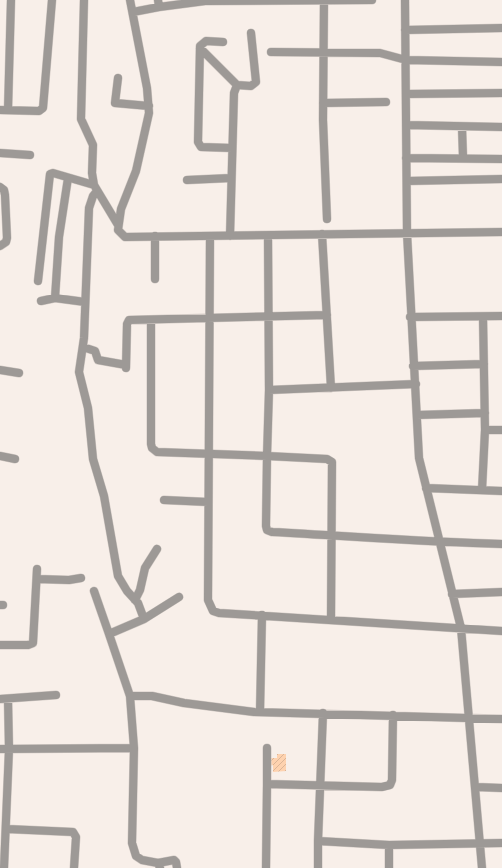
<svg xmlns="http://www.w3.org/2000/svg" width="502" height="868" font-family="'Roboto Serif',serif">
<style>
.building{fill:url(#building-hatch)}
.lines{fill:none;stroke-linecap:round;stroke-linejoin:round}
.minor-casing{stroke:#d2cac5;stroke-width:9}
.minor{stroke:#9d9996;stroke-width:8}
</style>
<defs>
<pattern id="building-hatch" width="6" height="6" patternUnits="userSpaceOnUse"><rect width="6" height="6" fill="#fed2af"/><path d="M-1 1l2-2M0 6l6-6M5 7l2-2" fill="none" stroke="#dbb597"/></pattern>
</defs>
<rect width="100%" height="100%" fill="#f8efe9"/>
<!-- building -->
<path class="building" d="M277 754H286V771L273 772V765L270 766 269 758H277Z"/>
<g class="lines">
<!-- minor casing -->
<g class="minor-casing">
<path id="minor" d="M84 0 81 119 93 145 92 173 94 185 118 225
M130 0 147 88 149 113 136 171 121 209 118 230 125 237 502 232
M324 0 323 120 327 219
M405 0 407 233 419 458 461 628 482 868
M159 7 205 1 372 0
M133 12 159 7 158 0
M405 30 502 28
M223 42 206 41 200 46 198 142 201 147 232 148
M200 48 237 85
M271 52 380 53 406 60 502 62
M118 78 115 103 149 106
M406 94 502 93
M323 103 386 102
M0 110 39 111 43 108 52 0
M8 110 11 0
M406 125 502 127
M462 127 463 157
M0 153 30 155
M406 158 502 159
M187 180 231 178
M407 181 502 179
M0 187 4 190 5 195 7 238 6 242 0 246
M97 191 93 196 89 208 84 338 79 372 88 408 93 459 104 496 118 576 127 591 138 603 144 619 109 634 130 696
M322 234 331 388
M210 236 208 600 213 611 219 613 502 631
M230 236 234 93 237 85 251 86 256 82 251 33
M268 236 269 390
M155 279V236
M38 281 50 174 53 173 94 185
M55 298 59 237 68 178
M41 301 55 298 85 302
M410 317 502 316
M483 317 485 430H502
M151 320V444L152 448 157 452 267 456 269 390 416 384
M83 347 95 351 98 360 126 365
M413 366 484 364
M126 368 127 324 129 320 327 315
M0 370 19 373
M417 415 485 413
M0 456 15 459
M426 488 502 491
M482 490 485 430
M164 500 208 502
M37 579 69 580 81 578
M94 591 109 634
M452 594 502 592
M135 600 140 590 145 568 157 549
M0 605H3
M144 619 179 597
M331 619 332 462 327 459 267 456 266 526 267 530 272 532C349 536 425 542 502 544
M0 645H28L33 643 37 569
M0 699 56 695
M260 712 262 615
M323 713 318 841 389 845 502 843
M134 748 132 843 136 856 142 860 158 863 160 868
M267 748V784
M0 749 134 748 130 696H152L184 703 254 712 502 719
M476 787 502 788
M7 829 73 832 76 837 74 868
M389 845V868
M158 863 174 860 176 862 177 868
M4 868 9 749 8 699
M266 868 267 784 382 787 390 785 392 780 393 715
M318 868V841"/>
</g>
<!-- minor -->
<use href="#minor" class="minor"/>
</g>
</svg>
